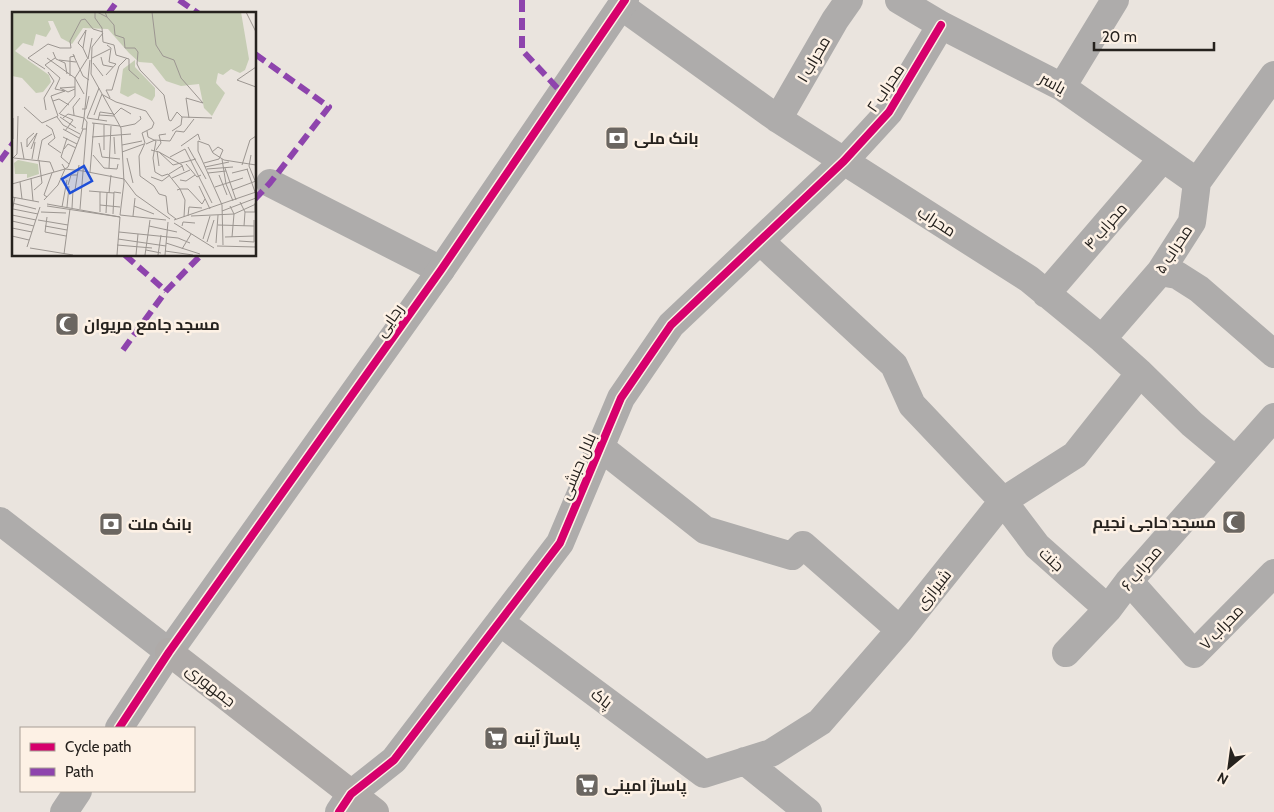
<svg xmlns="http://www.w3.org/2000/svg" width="1274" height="812" font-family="Cabin,Cairo,sans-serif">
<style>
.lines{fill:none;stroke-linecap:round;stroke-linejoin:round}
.minor{stroke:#aeacab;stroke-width:28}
.tertiary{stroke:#aeacab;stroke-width:28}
.secondary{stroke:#aeaaa8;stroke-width:28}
.quiet{stroke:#8e44ad;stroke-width:6;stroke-dasharray:12 6;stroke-linecap:butt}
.cycleway-casing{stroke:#fdf1e5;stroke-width:11}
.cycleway{stroke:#d6006c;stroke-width:8}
.labels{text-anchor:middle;stroke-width:5;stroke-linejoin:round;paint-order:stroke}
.street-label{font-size:16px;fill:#26221e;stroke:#fdf1e5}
.poi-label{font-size:16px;font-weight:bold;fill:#26221e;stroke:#fdf1e5;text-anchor:start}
.inset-road{fill:none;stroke:#9c9691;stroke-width:1}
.view{fill:#1d4ed8;fill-opacity:0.15;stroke:#1d4ed8;stroke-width:2.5}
.inset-edge{fill:none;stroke:#26221e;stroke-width:2.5}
</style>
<rect width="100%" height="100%" fill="#eae4de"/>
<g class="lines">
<!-- minor -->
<path class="minor" d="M899 0 941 25 1062 87 1197 182
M621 6 778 119 1029 279 1102 339 1140 373 1192 424 1235 460
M1062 87 1115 0
M778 119 835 20 849 0
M270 183 441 270
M760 241 894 365 912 405 1003 501 1037 546 1108 609
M1160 272 1177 275 1199 289 1274 354
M1046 294 1163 158
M1102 339 1160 272 1192 222 1197 182 1274 75
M600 447 705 530 792 556 803 545 900 630
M1129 581 1194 654 1274 573
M500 622 704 774 771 753 820 722 900 630 1003 501 1075 455 1140 373
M1066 653 1108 609 1129 581 1274 417
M745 761 808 812
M339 812 351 794 394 760 560 543 621 398 671 325 844 161 889 112 941 25"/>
<!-- tertiary -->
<path class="tertiary" d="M0 521 169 652
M119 728 169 652 441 270 625 0
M64 812 78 791"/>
<!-- secondary -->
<path class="secondary" d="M169 652 375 812"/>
<!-- quiet -->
<path class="quiet" d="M179 0 199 14
M522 0V50L561 92
M108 14 118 0
M255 54 329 107 270 183 255 199
M0 161 14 142
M125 255 166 291
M123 350 166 291 201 255"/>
<!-- cycleway casing -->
<g class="cycleway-casing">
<path id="cycleway" d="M119 728 169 652 441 270 625 0
M339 812 351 794 394 760 560 543 621 398 671 325 844 161 889 112 941 25"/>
</g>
<!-- cycleway -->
<use href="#cycleway" class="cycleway"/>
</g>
<!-- icons -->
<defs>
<g id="bank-square" transform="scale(1.25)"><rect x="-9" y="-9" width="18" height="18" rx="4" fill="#6b6661" stroke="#fdf1e5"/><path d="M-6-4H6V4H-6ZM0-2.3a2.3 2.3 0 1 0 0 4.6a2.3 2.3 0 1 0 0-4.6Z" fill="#fff"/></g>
<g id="mosque-square" transform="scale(1.25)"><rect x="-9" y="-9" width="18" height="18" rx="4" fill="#6b6661" stroke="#fdf1e5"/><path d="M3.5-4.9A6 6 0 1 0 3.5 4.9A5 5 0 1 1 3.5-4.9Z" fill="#fff"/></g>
<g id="supermarket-square" transform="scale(1.25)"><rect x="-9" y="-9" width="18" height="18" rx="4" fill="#6b6661" stroke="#fdf1e5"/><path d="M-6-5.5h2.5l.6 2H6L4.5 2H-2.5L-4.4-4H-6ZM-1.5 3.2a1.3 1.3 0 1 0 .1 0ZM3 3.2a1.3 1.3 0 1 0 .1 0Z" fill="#fff"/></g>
</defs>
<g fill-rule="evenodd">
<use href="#bank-square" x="617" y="138"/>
<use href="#mosque-square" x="67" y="324"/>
<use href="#mosque-square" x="1234" y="522"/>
<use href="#bank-square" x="111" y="524"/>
<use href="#supermarket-square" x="496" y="738"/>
<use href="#supermarket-square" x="587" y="785"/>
</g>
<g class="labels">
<!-- street labels -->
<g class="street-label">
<text transform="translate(813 59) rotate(-60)" y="6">محراب ۱</text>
<text transform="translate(1053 83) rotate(29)" y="6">یاسر</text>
<text transform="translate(885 88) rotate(-56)" y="6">محراب ۲</text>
<text transform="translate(937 221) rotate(33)" y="6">محراب</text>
<text transform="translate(1105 226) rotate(-49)" y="6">محراب ۴</text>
<text transform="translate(1173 249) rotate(-57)" y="6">محراب ۵</text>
<text transform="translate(389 320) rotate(-55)" y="6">رجایی</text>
<text transform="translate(577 466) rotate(-67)" y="6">بلال حبشی</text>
<text transform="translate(1052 559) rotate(42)" y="6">جنت</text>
<text transform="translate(1141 568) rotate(-50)" y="6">محراب ۶</text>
<text transform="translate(933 589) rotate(-51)" y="6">شیرازی</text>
<text transform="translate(1221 627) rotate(-46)" y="6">محراب ۷</text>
<text transform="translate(211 685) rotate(38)" y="6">جمهوری</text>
<text transform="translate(602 698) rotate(37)" y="6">پاک</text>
</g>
<!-- poi labels -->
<g class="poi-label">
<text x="634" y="144">بانک ملی</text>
<text x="84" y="330">مسجد جامع مریوان</text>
<text x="1216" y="528" text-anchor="end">مسجد حاجی نجیم</text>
<text x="128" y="530">بانک ملت</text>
<text x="514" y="744">پاساژ آینه</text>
<text x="604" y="791">پاساژ امینی</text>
</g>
</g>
<!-- overview -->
<g transform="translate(12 12)">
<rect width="244" height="244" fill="#eae4de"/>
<path d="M0 0H229L237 47 233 58 228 61 219 57 211 63 206 61 204 71 213 81 200 104 192 96 187 72 169 74 154 69 140 51 127 50 117 41 96 17 71 16 60 32 49 26 41 9H36L39 17 34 25 24 22 21 34 11 31 3 39 37 63 39 70 31 80 24 81 10 66 0 64ZM123 48V55L143 76V84L140 89 123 81 116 85 108 81 111 57ZM6 148 26 152 27 162 15 166V162H3L2 151Z" fill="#c6cdb4"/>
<path class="inset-road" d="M83 0V6L90 16 91 30 102 33 104 43 117 47V58L127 67M85 0 95 5 93 0M140 0 144 33 151 44 162 48 169 66 191 91 174 86 177 106M234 0 244 20M95 5 102 13 103 23 112 26 113 36H123L126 40 125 52 128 58 152 83 157 108 159 109 165 100 170 105M74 18 71 36 76 47M91 21 80 35 79 62 109 116 112 170 108 203 154 208M71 36 66 31 74 18M41 40 44 47 53 51 55 62M61 42 71 64 77 68M89 45 91 53 101 55M35 46 63 66 72 82M80 46 98 37M76 47 80 26M47 48 64 50M81 51 91 64M244 55 225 68 244 75M33 57 16 46 36 32 48 36H59L58 29 69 8 73 7 81 17 91 20M94 63 104 52 97 50 99 36 95 33M58 64V45L63 44M63 75 48 76 56 80 63 77M91 83 104 90 134 99 142 111 140 116 130 121 133 131 127 144 128 164 142 174 147 182 154 184 156 201 164 207M63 84V66L75 47M98 86 94 78H100L107 54 115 46M41 89 47 87 57 93M12 95 30 111 46 104 39 84 53 79 43 77 48 66 33 53 43 46M70 97H74L77 84M34 98 32 86 42 69 36 60M47 102 63 84M48 102 61 108 53 119M62 103 61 95 68 86M82 103 90 82M87 103 102 104M102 103 109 96 119 102M45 105 51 113 68 122M48 105 64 116M1 106V127M51 106 56 102 72 106M72 106 78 48M75 106 87 76M75 106 95 109M86 108 88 100 102 102M80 111 108 114M34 113 40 117 43 126 36 132 49 141M108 115 123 112 129 107 128 104M51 117 67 126M135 119 136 125 144 129 141 146 143 160 150 164 156 162 168 177H176L190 192 193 187M160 119 169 113 170 105 200 106M51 125 65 132M80 125 119 122M102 125 103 142M55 126 49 145 57 152M9 130 12 147M87 131 90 145 108 147M134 132 143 128 158 129 164 119 172 120 182 107M110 133 130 129M169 134 186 122 188 128M15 135V127L22 121M15 135 25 121M176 135 194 167M19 137 25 121M52 137 56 132 64 136M92 138V113M139 138 147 140 161 153 184 147M144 138 149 131 147 123 154 122M145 139 147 154M110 140 132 132M147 140 170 153 172 159M81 143 92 156 105 157 106 152M239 143 237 154 244 171M158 145 173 137 200 191M2 146 38 150 42 160M115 146 121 171M0 147 5 142 6 104M20 147 23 130M210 147 214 172 221 189M26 148 30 128 40 122M192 151 207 147 211 138 206 135 200 140M50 152 53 157 56 155 71 117M174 152 185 165 189 163M230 153 238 128 244 124M193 155 217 150M97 156 99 114M213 156 224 188M195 157 221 155M235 157 243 180M71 159 112 167M78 160 82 111M196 161 214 159M220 161 236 157M157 162 170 154M207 163 215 183M139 165 150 169 158 163M19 166 21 189M160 166 178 158M112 167 124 183 158 207M168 168 174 169 183 163M8 170 10 187M0 172 53 157 71 159M56 173 59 163H65M187 174 198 197M203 175 231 166M22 178 30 171 27 148M63 178 67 153M165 178 168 177 173 188 172 205M220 178 244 169M77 179 102 181M97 181 99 163M0 185 27 190M35 185 32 183 40 161M32 188 46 173 53 157M228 190 233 200 232 214M0 191 24 197M88 193 108 195M35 194 108 205 35 192M122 194 142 202M218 194 222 202 220 225M50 195 55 168M55 195 57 174M60 196 61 178M1 197 26 202M68 197 75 110 72 106 70 117H74M210 199 244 186M0 200 3 185M29 200 54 201M88 200V180M233 200H243V191M94 201 95 181M101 202 102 180 109 181M0 203 24 208M121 204 123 186M176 204 177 195 190 196M179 204 222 202 244 192M35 205 33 220 54 224M26 208 56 213M162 208 244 180M242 208V224M0 209 22 214M162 211 202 236M206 213 242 214M33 214 55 218M137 214 165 220M170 214 171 210 183 211M0 216 20 220M107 220 166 226 178 231M0 224 17 228M213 225 242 224V227M106 227 154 234M191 227 198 204M227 229 242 230V227M195 230 202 208M154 231 188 242M204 231 206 203M105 233 140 236M211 233 210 193 186 139V129L197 133 201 141 212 148 244 153M205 234 244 235M15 235 28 195M18 236 61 243M170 237 179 222M134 238 149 241M153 239 181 243M52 242 58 197M105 243 108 205M124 243 126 222M133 243 138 208M146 243 149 223M153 243 156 210"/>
<path class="view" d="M72 154 80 169 58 181 50 167Z"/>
<rect width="244" height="244" class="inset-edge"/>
</g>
<!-- legend -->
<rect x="20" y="727" width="175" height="65" fill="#fdf1e5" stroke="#a79e95"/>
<rect x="30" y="743" width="25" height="8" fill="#d6006c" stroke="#a79e95"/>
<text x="65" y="752" font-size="15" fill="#26221e">Cycle path</text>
<rect x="30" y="768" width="25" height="8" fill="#8e44ad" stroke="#a79e95"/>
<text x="65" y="777" font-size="15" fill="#26221e">Path</text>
<!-- north arrow -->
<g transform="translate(1229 767) rotate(209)" stroke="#fdf1e5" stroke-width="4" paint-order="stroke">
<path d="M0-4L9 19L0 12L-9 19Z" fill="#26221e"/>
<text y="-8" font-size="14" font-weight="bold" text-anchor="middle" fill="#26221e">N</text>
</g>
<!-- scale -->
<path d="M1094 42v8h120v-8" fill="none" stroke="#26221e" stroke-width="2.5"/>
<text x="1102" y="42" font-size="15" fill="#26221e" stroke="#fdf1e5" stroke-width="4" paint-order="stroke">20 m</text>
</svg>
